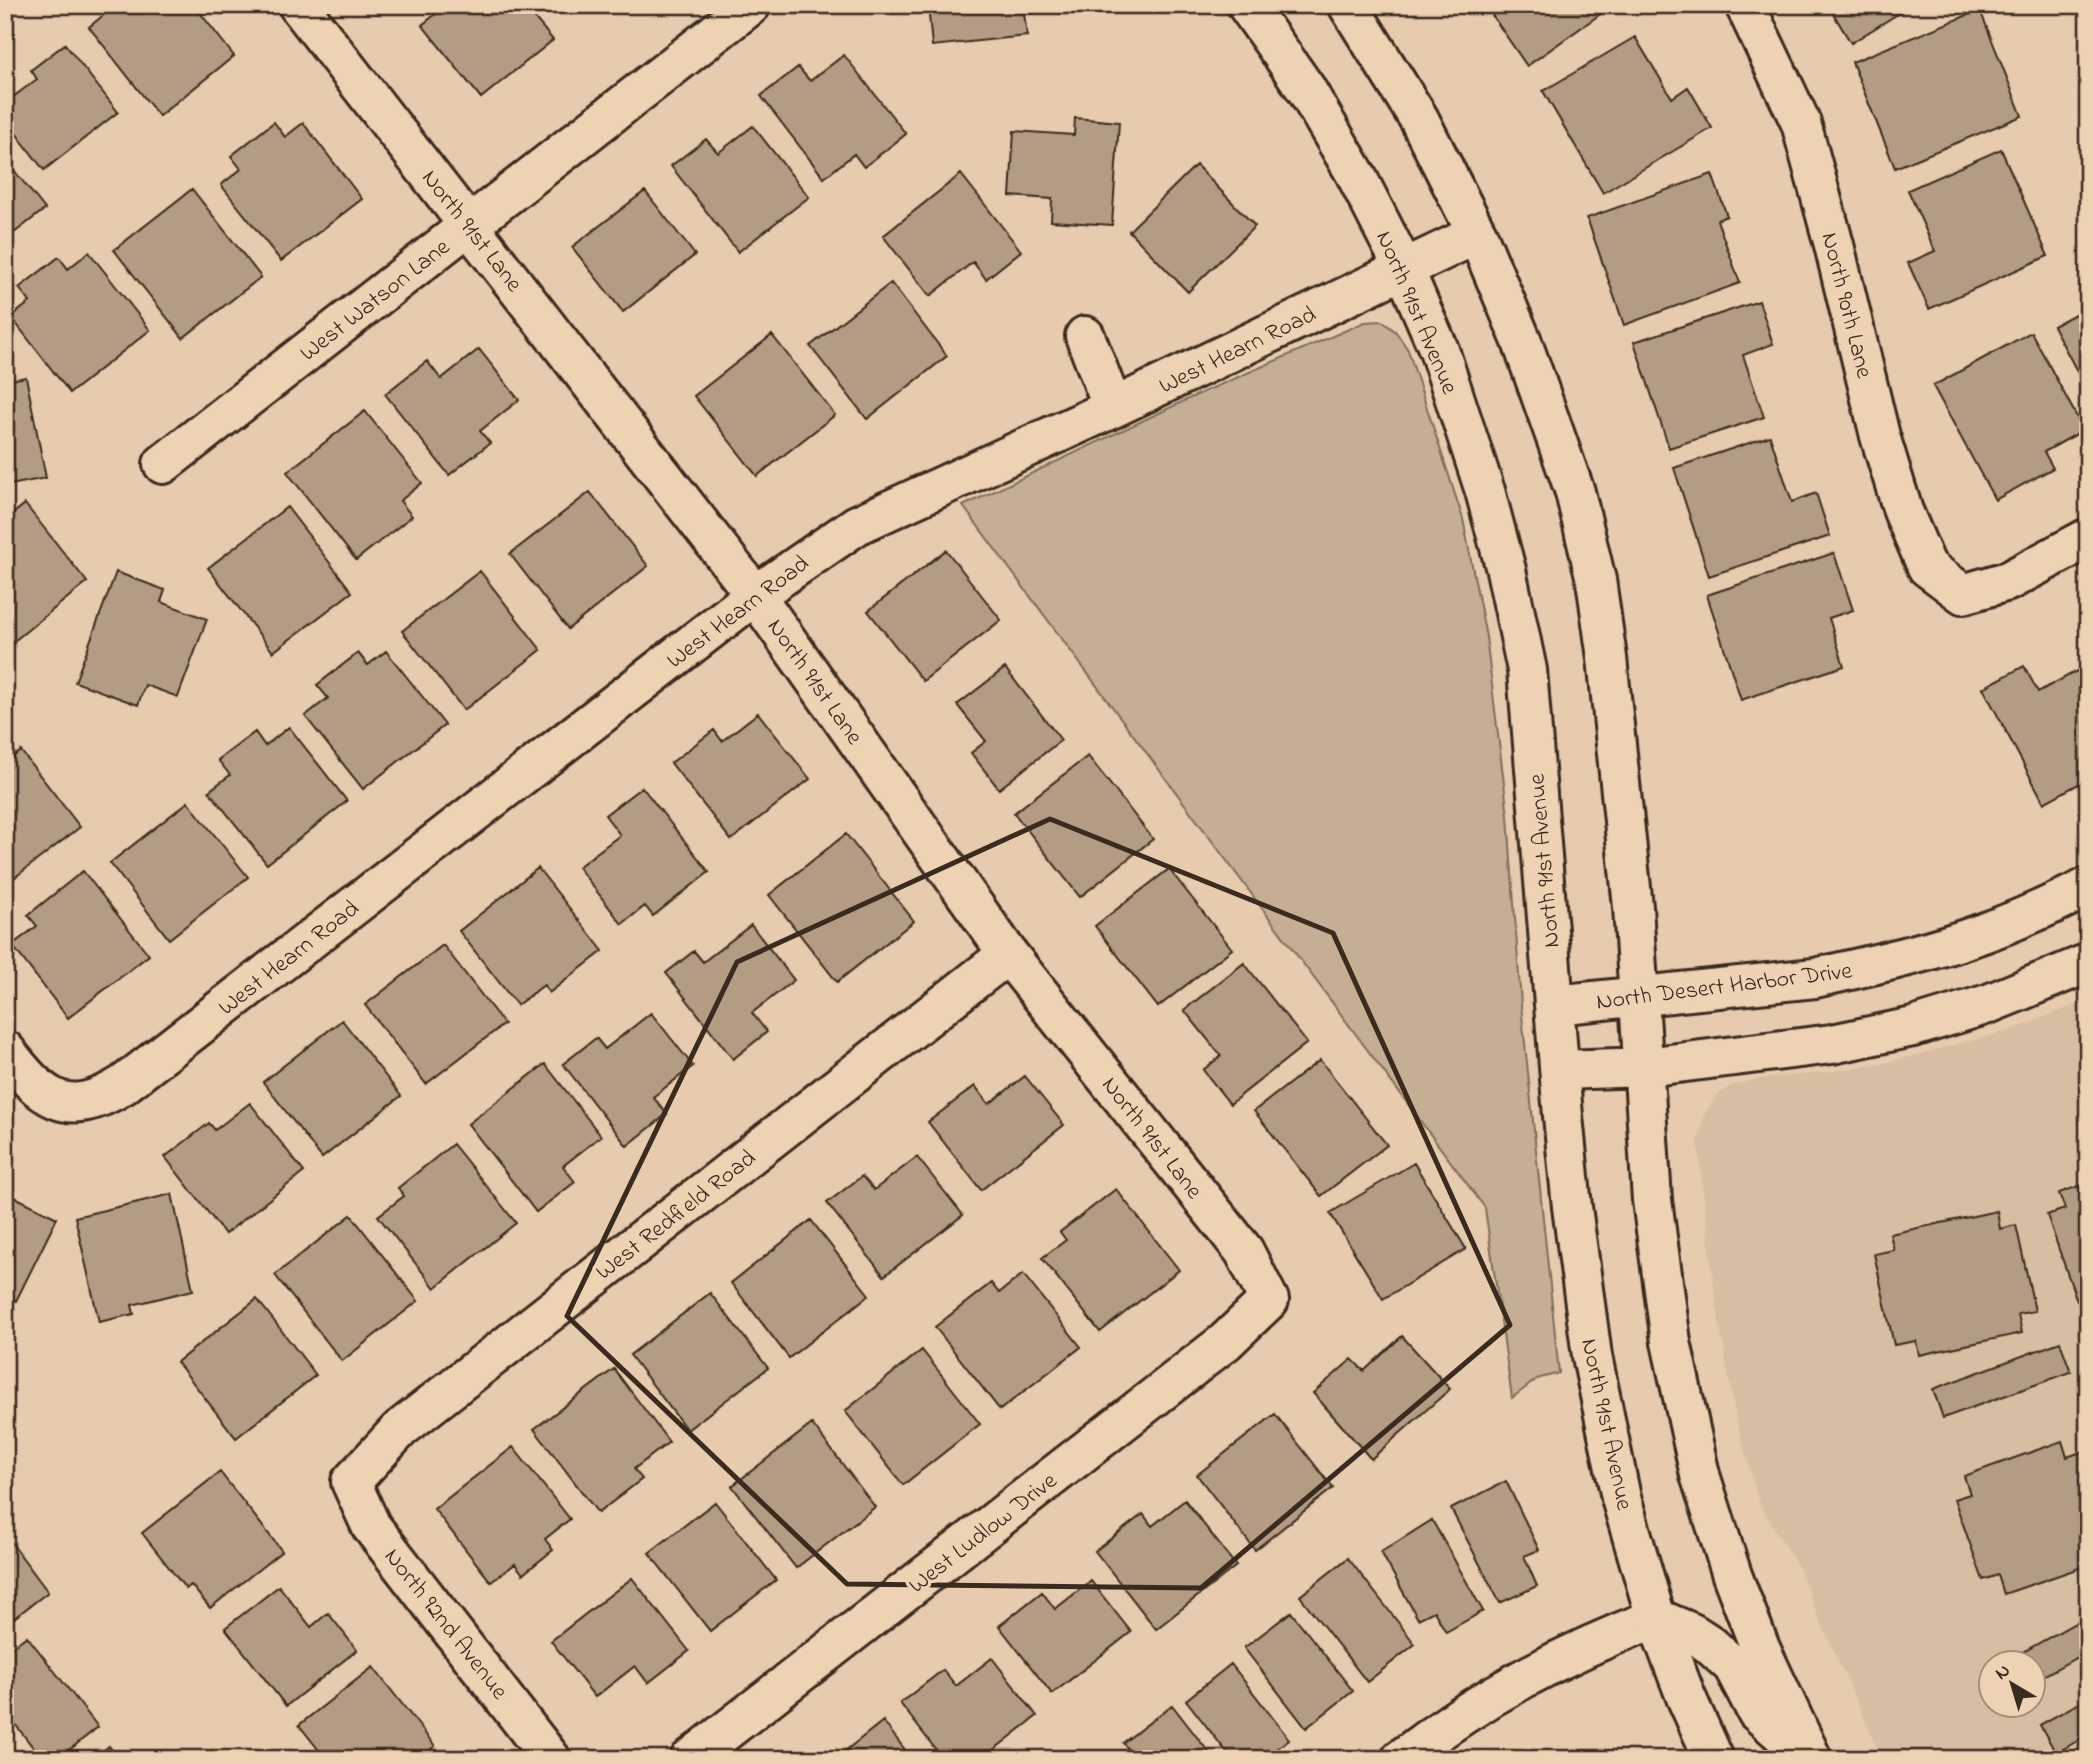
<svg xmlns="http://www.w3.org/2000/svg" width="2093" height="1764" font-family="'Indie Flower',sans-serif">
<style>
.built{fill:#d7bda1;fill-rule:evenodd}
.green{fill:#c6ae94;stroke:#806c59;stroke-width:2}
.building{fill:#b49b83;stroke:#3b2a1e;stroke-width:2}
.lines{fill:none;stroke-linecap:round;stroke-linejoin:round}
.street-casing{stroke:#3b2a1e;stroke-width:44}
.secondary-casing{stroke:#3b2a1e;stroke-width:44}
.street{stroke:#edd2b4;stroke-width:38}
.secondary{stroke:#edd2b4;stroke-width:38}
.marked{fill:none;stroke:#3b2a1e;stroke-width:5;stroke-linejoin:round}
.labels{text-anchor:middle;stroke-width:7;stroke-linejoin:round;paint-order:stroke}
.street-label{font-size:24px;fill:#3b2a1e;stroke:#edd2b4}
</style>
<rect width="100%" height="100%" fill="#e6cbae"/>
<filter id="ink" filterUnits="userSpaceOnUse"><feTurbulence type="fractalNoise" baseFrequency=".0143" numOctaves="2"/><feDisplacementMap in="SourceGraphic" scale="14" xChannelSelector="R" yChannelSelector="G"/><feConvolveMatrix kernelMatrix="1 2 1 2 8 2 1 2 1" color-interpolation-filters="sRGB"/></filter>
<g filter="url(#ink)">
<!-- built -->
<path class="built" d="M2088 1000V1759H1880L1868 1726 1820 1621 1800 1570 1760 1505 1736 1419 1716 1303 1704 1199 1698 1142 1704 1115 1717 1095 1733 1085 1758 1079 1821 1073 1886 1063 2012 1030ZM1992 1662H2034V1704H1992Z"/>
<!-- green -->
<path class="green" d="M1382 321 1396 332 1408 350 1463 519 1486 637 1508 816 1521 1005 1559 1373 1537 1379 1512 1398 1485 1208 963 506 1201 393 1365 322Z"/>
<!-- building -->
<path class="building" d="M116 5H145L147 8 151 5H194L234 56 159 116 89 27Z
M447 5H461L466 12 475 5H524L553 40 481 98 422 25Z
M928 5H1023L1027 36 932 46Z
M1485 5H1613L1527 66Z
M1828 5H1912L1851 43Z
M1980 10 2022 116 1895 168 1852 62Z
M1635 37 1672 98 1688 87 1712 128 1603 193 1543 91Z
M65 44 118 112 44 170 5 119V103L37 79 31 70Z
M844 55 906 134 864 167 854 154 824 178 761 96 798 67 810 81Z
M1075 118 1119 122 1112 225 1051 221 1052 199 1010 196 1014 131 1074 135Z
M274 122 285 137 303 123 362 199 281 261 221 185 241 169 231 156Z
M753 126 809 197 738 252 671 166 706 139 718 153Z
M2001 149 2048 256 1929 309 1908 263 1935 251 1908 190Z
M5 159 45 209 5 240Z
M1196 165 1255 226 1188 292 1129 231Z
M961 174 1021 251 986 279 973 262 930 296 883 236Z
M1712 174 1727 216 1717 220 1740 283 1624 325 1587 218Z
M192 189 261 277 183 338 114 250Z
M645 191 695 255 623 312 572 247Z
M89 252 150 330 70 393 11 317 30 302 19 288 59 257 68 269Z
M891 283 947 356 867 419 810 346Z
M1759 301 1773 344 1743 355 1764 417 1669 448 1634 342Z
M2088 307V392L2053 326Z
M2031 332 2084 430 2044 452 2053 468 1995 500 1933 386Z
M772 335 835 415 757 476 694 396Z
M479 349 519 400 480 431 490 443 449 475 385 394 427 361 441 379Z
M26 377 46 478 5 486V381Z
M365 411 422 483 400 501 412 516 356 560 287 472Z
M1770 436 1792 502 1816 493 1830 536 1709 576 1674 468Z
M590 492 648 566 568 629 510 554Z
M25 504 87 582 8 646 5 643V520Z
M287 507 352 592 273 652 208 568Z
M946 550 1001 620 923 681 868 611Z
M1834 553 1853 610 1829 618 1844 666 1741 700 1707 595Z
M480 571 541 650 464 710 402 631Z
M116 572 165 590 161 602 207 619 178 697 145 685 138 705 75 682Z
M386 651 445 725 363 789 305 716 328 698 317 685 358 653 368 665Z
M2088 665V779L2044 803 1983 688 2024 666 2038 692Z
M1005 668 1061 740 999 789 971 753 986 741 957 705Z
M758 713 810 779 731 840 671 763 714 730 722 741Z
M289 727 347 801 267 864 209 791 230 775 218 760 255 732 265 746Z
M21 751 80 827 5 885V763Z
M1088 756 1153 839 1080 897 1014 813Z
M642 787 709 872 653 916 645 906 622 924 578 867 620 835 605 815Z
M188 802 248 877 169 939 110 863Z
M846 834 914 921 837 982 769 895Z
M538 868 603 951 549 993 544 985 517 1005 459 931Z
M1169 869 1232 949 1158 1007 1095 926Z
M83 871 149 955 68 1018 12 945 37 926 28 915Z
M751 925 794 980 752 1013 767 1032 733 1059 666 973 694 951 703 962Z
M443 945 504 1024 426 1084 365 1005Z
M1244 963 1307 1043 1230 1104 1203 1070 1221 1056 1184 1010Z
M651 1013 693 1066 653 1097 667 1114 627 1146 563 1064 596 1038 605 1049Z
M342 1020 401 1096 322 1158 263 1082Z
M1320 1060 1387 1145 1321 1196 1254 1111Z
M545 1064 601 1136 563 1166 575 1182 536 1212 468 1124Z
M1025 1076 1064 1125 981 1190 928 1122 975 1086 989 1104Z
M250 1103 304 1172 225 1234 165 1157 209 1123 215 1130Z
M453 1144 516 1223 435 1288 378 1216 404 1196 398 1188Z
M917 1157 963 1215 884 1276 827 1203 862 1176 874 1190Z
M1414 1163 1466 1249 1383 1299 1330 1213Z
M2088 1183V1297L2077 1301 2047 1215 2065 1209 2059 1193Z
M1116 1189 1179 1270 1100 1332 1042 1258 1066 1240 1060 1232Z
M5 1192 57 1218 16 1301 5 1296Z
M172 1194 193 1290 132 1305 134 1314 99 1322 75 1217Z
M1997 1211 2000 1229 2016 1225 2035 1311 2018 1314 2022 1333 1919 1355 1916 1341 1894 1345 1874 1254 1894 1250 1890 1234Z
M351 1215 418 1301 342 1361 275 1275Z
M811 1220 869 1295 789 1358 731 1283Z
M1023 1274 1081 1347 1000 1410 935 1327 991 1283 999 1293Z
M710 1293 768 1368 687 1430 630 1355Z
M257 1299 316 1375 236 1438 177 1362Z
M1402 1336 1450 1389 1371 1459 1313 1393 1352 1359 1364 1371Z
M2060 1342 2071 1372 1943 1418 1933 1389Z
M922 1350 980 1424 903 1485 845 1411Z
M614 1369 669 1442 634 1469 642 1479 598 1513 534 1429Z
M1275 1414 1333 1488 1255 1550 1197 1475Z
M812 1424 875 1507 796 1568 732 1486Z
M2062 1441 2067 1457 2087 1450 2088 1452V1565L2004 1594 1998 1575 1983 1580 1954 1499 1970 1494 1964 1476Z
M513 1447 570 1519 545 1539 553 1550 523 1574 515 1564 491 1582 434 1509Z
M220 1472 282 1551 210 1608 191 1585 186 1589 142 1533Z
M1506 1481 1539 1550 1524 1556 1537 1586 1500 1603 1451 1509Z
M1185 1500 1236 1566 1156 1629 1095 1551 1143 1514 1152 1526Z
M715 1502 776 1580 710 1631 649 1553Z
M1432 1520 1483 1611 1446 1632 1434 1611 1418 1619 1381 1552Z
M10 1541 48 1592 5 1625V1545Z
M1348 1558 1415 1644 1367 1682 1300 1596Z
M632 1578 689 1651 648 1683 635 1666 595 1697 551 1641Z
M1091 1581 1131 1632 1052 1694 999 1626 1042 1592 1055 1609Z
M279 1586 311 1627 328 1613 357 1650 286 1706 225 1628Z
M1291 1612 1353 1691 1306 1728 1244 1648Z
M2088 1616V1651L2034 1681V1662H2005Z
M27 1636 98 1727 58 1759H42L5 1711V1652Z
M992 1658 1037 1716 982 1759H943L900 1703 943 1670 956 1686Z
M1231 1664 1289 1739 1264 1759H1232L1186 1700Z
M373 1667 435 1746 418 1759H326L299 1725Z
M2088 1698V1735L2056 1753 2040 1725Z
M1172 1705 1214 1759H1135L1123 1743Z
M883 1721 912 1759H835Z
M109 1746 119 1759H93Z"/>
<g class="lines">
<!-- street casing -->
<g class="street-casing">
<path id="street" d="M298 5 755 595 1008 954 1244 1251 1269 1300 1225 1342 690 1759
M1745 5 1801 123 1834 245 1880 436 1903 511 1927 567 1963 594 2008 581 2088 538
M1085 336 1113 408
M163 464 751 5
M5 1050C42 1098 65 1121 123 1085L755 595 857 525 1113 408 1477 234
M551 1759 371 1526 351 1482 400 1429 1008 954
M1401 1759C1481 1697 1562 1654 1656 1618"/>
</g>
<!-- secondary casing -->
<g class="secondary-casing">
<path id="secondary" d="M1247 5 1306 89 1355 173 1404 269 1439 350 1485 491 1506 570 1527 670 1563 1116 1572 1207 1592 1356 1621 1498 1656 1618 1686 1697 1714 1759
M1348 5 1419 119 1477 234 1521 339 1575 492 1596 580 1607 658 1633 907 1652 1200 1671 1342 1700 1475 1732 1575 1760 1648 1812 1759
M1555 1005 1815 978C1872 965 1929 953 1983 933 2019 920 2054 904 2088 887
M1561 1070 1645 1067 1832 1044 1913 1027 1988 1004 2088 963
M1656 1618 1692 1633 1709 1644 1733 1666 1757 1712 1800 1750"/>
</g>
<!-- street -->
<use href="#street" class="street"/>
<!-- secondary -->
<use href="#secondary" class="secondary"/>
</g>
</g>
<!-- marked area -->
<path class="marked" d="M1050 819 1333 933 1510 1325 1201 1588 847 1584 567 1316 737 962Z"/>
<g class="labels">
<!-- street labels -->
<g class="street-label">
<text transform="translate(473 230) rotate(52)" y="8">North 91st Lane</text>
<text transform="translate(374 299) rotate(-38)" y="8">West Watson Lane</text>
<text transform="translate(1848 305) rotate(76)" y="8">North 90th Lane</text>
<text transform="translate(1418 312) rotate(67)" y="8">North 91st Avenue</text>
<text transform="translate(1237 349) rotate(-26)" y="8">West Hearn Road</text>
<text transform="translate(737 611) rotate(-37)" y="8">West Hearn Road</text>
<text transform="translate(816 681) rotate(55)" y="8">North 91st Lane</text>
<text transform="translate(1543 861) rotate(-95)" y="8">North 91st Avenue</text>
<text transform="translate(288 957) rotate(-38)" y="8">West Hearn Road</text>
<text transform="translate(1724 985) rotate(-7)" y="8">North Desert Harbor Drive</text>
<text transform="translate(1153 1137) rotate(52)" y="8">North 91st Lane</text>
<text transform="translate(675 1214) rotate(-38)" y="8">West Redfield Road</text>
<text transform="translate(1608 1424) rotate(78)" y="8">North 91st Avenue</text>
<text transform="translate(982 1532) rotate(-38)" y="8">West Ludlow Drive</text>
<text transform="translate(447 1623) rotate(52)" y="8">North 92nd Avenue</text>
</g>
</g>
<!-- margin -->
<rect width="2093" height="1764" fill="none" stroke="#edd2b4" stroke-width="28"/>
<rect x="14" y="14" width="2065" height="1736" fill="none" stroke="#3b2a1e" stroke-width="2.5" filter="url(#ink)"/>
<!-- north arrow -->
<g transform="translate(2012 1684) rotate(322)"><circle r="33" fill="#edd2b4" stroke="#a68f78" stroke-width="2"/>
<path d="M0-5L12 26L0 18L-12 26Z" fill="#3b2a1e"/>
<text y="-10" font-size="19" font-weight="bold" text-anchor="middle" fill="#3b2a1e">N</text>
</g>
</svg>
